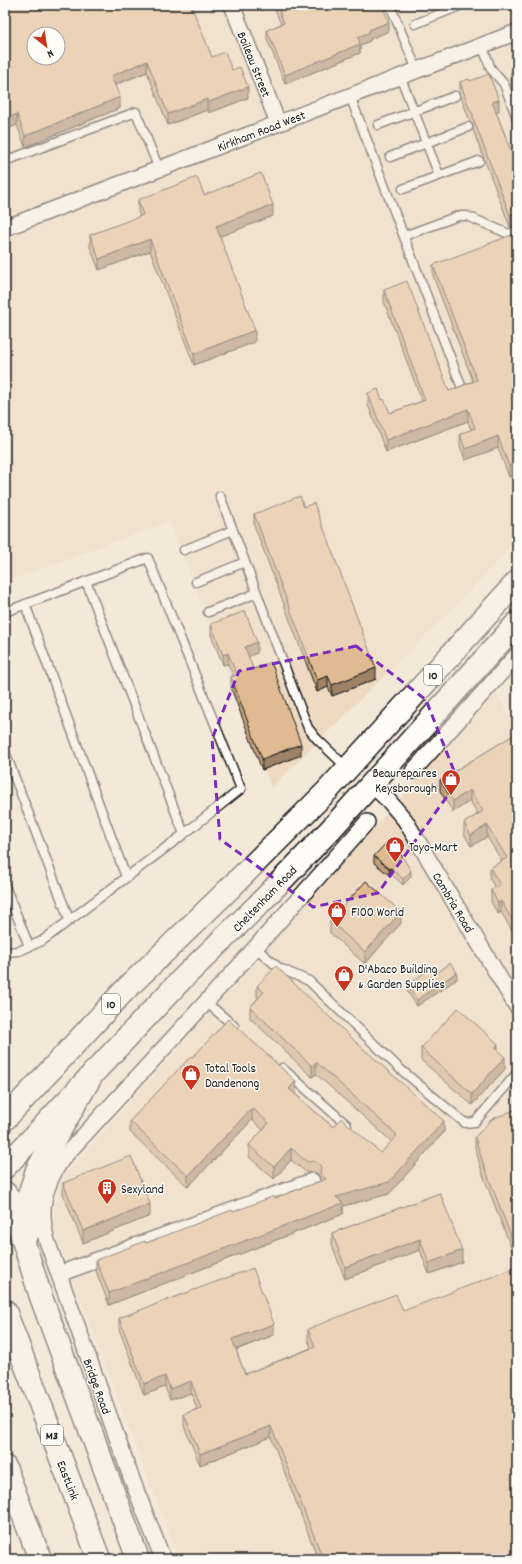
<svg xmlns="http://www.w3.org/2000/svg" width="522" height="1564" font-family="Dekko,sans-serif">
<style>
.built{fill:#eedac3;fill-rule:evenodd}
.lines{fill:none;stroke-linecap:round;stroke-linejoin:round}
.lane-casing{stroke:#1c1c1c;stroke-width:11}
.street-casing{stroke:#1c1c1c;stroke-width:18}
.primary-casing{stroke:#1c1c1c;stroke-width:25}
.highway-casing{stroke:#1c1c1c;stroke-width:25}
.lane{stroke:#fdfcf7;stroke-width:8}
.street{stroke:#fdfcf7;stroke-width:15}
.primary{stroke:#fdfcf7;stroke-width:22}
.highway{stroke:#fdfcf7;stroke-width:22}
.wall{fill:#c1a07d;stroke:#1c1c1c}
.shaded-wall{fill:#9d8266;stroke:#1c1c1c}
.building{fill:#e0ba91;stroke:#1c1c1c;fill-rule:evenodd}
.marked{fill:none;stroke:#7b2cbf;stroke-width:3;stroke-dasharray:8 5;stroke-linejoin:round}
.labels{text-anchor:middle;stroke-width:3;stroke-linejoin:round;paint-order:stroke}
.shield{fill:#fdfcf7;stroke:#605f5e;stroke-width:1}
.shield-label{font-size:12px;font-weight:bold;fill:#1c1c1c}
.street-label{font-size:13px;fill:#1c1c1c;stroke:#fdfcf7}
.poi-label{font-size:13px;fill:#1c1c1c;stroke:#fdfcf7;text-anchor:start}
</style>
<rect width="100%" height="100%" fill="#f4e8d8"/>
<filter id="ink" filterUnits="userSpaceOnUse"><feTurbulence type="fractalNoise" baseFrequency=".025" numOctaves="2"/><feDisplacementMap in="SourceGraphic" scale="8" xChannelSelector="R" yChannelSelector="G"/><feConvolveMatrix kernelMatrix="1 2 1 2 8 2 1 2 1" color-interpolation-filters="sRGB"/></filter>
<g filter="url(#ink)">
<!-- built -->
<path class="built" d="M5 5H517V539L458 603 271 788 170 521 5 582ZM34 34H58V58H34Z
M495 692 517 729V1559H179L52 1225 60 1181Z"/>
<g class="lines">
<!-- lane casing -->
<g class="lane-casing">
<path id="lane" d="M390 5 417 70
M516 5 517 7
M415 24 462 5
M482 45 491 69 504 84 517 118
M400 76 439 175
M350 96 462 388
M378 125 455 96
M390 157 468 127
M5 161 136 112 159 169
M403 189 479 161
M404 236 458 216H467L509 234 517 231
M220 496 308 728 317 739 347 768
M184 550 233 530
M86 581 184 834
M196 582 245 562
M25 604 126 877
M5 612 148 558 241 789 184 834 42 941 19 951 5 952
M208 612 257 593
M5 752 69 919
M5 886 29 946
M256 948 279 968 309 981 399 1068 465 1123 475 1122 517 1073
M206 1002 234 1026
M282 1068 347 1125"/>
</g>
<!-- street casing -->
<g class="street-casing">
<path id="street" d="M232 5 278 123
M5 228 517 32
M413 771 517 655
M371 784 388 800 405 820 517 1007
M59 1274 312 1181
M163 1559 131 1477 47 1241C38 1209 44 1186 62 1159L240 965 367 822"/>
</g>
<!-- primary casing -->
<g class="primary-casing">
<path id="primary" d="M5 1119 124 991 223 895 328 790 517 582
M5 1167 181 980 257 906 331 829 517 623"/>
</g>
<!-- highway casing -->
<g class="highway-casing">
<path id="highway" d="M5 1193 11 1202 41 1297 138 1559
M28 1233 27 1221 29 1195 37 1170 93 1073
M5 1311 99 1559
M5 1467 40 1559"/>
</g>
<!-- lane -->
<use href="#lane" class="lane"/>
<!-- street -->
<use href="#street" class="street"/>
<!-- primary -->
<use href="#primary" class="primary"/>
<!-- highway -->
<use href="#highway" class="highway"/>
</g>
<!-- wall -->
<path class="wall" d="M5 5 212 57 232 70 248 98 209 113 207 110 168 125 147 72 115 85 120 108 25 147 17 125 5 130Z
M273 5H382L389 31 370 39V41L360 45V53L285 84 267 39V30L281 24Z
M517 70V98L511 83V72Z
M470 81 499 111 496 112 517 166 510 227 473 130V125L470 122 460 94V82Z
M204 195 273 216 220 236 255 342 194 365 150 251 99 270 90 247V235L140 217 138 212V200Z
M517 242V474L509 477 498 448 465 460 460 446V434L471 430 468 421 386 452 368 405V393L382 400 390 413 422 401 384 302V290L449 391 473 381 433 276V265Z
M304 507 376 679 332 696 328 687 317 692 254 525V514Z
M211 624 257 653 248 656 253 669 301 755 262 770 231 688V677L233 676 228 664 223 665 211 635Z
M517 733V939L501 912 498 914 491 902V890L495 888 490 879V868L502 861 487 837 471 846 464 834V823L478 814 470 801 453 812 440 791V780Z
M374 856 411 877 403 885 391 874 389 875 374 863Z
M330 921 401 923 365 964 330 933Z
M436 974 457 979 417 1006 407 991V985Z
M257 986 444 1132 389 1194 343 1206V1214L109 1305 96 1271V1260L146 1243 233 1212 275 1198 320 1181V1177L318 1174 313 1172 307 1173 291 1160 274 1179 249 1157V1145L263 1130 252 1120 188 1187 130 1132V1121L193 1057 296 1092 295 1094 333 1127 381 1153 392 1142 316 1074 312 1077 250 1018V1007L258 998 257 997Z
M421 1048 498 1051 505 1069 472 1105 421 1060Z
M517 1109V1263L483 1175 475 1148V1137Z
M63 1183 150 1216 83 1243 63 1194Z
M440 1193 462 1262 429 1274 420 1250 345 1279 332 1245V1233Z
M403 1311 517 1559H318L271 1437 200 1465 184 1426V1414L197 1409 191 1393 170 1400 165 1387 144 1395 119 1329V1318L274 1335 236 1350 245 1374 311 1348 308 1340V1329Z"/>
<!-- shaded-wall -->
<path class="shaded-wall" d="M389 22V31L370 39V41L360 45V53L285 84V75L358 37 369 30Z
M147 61V72L111 86V76Z
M248 87V98L209 113V102Z
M120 97V108L25 147V136Z
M207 99V110L168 125V114Z
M499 100V111L492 113V102Z
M17 114V125L5 130V119Z
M273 205V216L216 238V226Z
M517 212V224L510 227V215Z
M150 239V251L99 270V259Z
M255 330V342L194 365V354Z
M468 409V421L386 452V440Z
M498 436V448L465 460V449Z
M517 462V474L509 477V466Z
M257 642V653L245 658V647Z
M228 653V664L223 665V655Z
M376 668V679L332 696V685Z
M328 676V687L317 692V680Z
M301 744V755L262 770V759Z
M470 790V801L453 812V801Z
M487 825V837L471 846V835Z
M391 868V874L389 875V869Z
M411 871V877L403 885V879Z
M501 901V912L498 914V903Z
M401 912V923L365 964V952Z
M457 972V979L417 1006V1000Z
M498 1044V1056L495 1048Z
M505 1057V1069L472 1105V1094Z
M316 1062V1074L312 1077V1066Z
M296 1081V1092L289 1100V1089Z
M252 1108V1120L188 1187V1176Z
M444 1121V1132L389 1194 343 1206V1214L109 1305V1293L336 1197Z
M291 1148V1160L274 1179V1167Z
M150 1204V1216L83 1243V1231Z
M420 1239V1250L345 1279V1267Z
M462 1250V1262L429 1274V1263Z
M274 1324V1335L232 1351V1339Z
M165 1376V1387L144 1395V1384Z
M191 1381V1393L170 1400V1389Z
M271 1426V1437L200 1465V1454Z
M517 1554V1559H505Z"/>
<!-- building -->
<path class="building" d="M5 5H191L212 57 225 52 232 70 240 67 248 87 209 102 207 99 168 114 147 61 111 76 120 97 25 136 17 114 5 119ZM34 34H58V58H34Z
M277 5H382L389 22 369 30 370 32 358 37 360 44 285 75 267 30 284 23Z
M517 70V87L511 72Z
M489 74 499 100 492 102 517 166V212L510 215 473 118V114L470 110 460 82 469 79 470 81Z
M261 173 273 205 216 226 255 330 194 354 150 239 99 259 90 235 143 215 138 200 197 177 204 195Z
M514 234 517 242V462L509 466 498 436 465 449 460 434 475 428 468 409 386 440 368 393 378 389 382 400 384 399 390 413 425 400 384 290 407 281 449 391 477 380 433 265Z
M300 496 304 507 314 503 376 668 332 685 328 676 317 680 254 514Z
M245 611 257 642 245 647 253 669 271 662 301 744 262 759 231 677 237 675 228 653 223 655 211 624Z
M517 733V928L501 901 498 903 491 890 500 885 490 868 507 858 487 825 471 835 464 823 483 811 470 790 453 801 440 780Z
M391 838 411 871 403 879 391 868 389 869 374 856Z
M366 881 401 912 365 952 330 921Z
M450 963 457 972 417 1000 407 985 431 968 436 974Z
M276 966 358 1044 444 1121 389 1182 336 1197 343 1203 109 1293 96 1260 145 1241 146 1243 232 1210 233 1212 274 1196 275 1198 326 1179 320 1173 321 1167 318 1163 313 1161 307 1162 291 1148 274 1167 249 1145 269 1123 252 1108 188 1176 130 1121 191 1056 193 1057 228 1019 296 1081 289 1089 333 1127 341 1118 381 1153 397 1135 316 1062 312 1066 250 1007 264 992 257 986Z
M458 1008 498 1044 495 1048 505 1057 472 1094 421 1048Z
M517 1109V1252L483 1163 475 1137 492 1119Z
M131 1156 150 1204 83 1231 63 1183Z
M440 1193 462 1250 429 1263 420 1239 345 1267 332 1233Z
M517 1267V1554L505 1559H323L271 1426 200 1454 184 1414 201 1408 191 1381 170 1389 165 1376 144 1384 119 1318 253 1268 274 1324 232 1339 245 1374 315 1347 308 1329 396 1294 403 1311Z"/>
</g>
<!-- marked area -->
<path d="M0 0H522V1564H0ZM356 646 426 700 458 781 378 893 313 907 220 839 212 739 239 671Z" fill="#f4e8d8" fill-opacity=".55" fill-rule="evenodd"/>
<path class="marked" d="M356 646 426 700 458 781 378 893 313 907 220 839 212 739 239 671Z"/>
<!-- icons -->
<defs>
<g id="shop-pin" transform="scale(1)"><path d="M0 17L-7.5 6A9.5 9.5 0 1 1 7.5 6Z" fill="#c8321e" stroke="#fdfcf7"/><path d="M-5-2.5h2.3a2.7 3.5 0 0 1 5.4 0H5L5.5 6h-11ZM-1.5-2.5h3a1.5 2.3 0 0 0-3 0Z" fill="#fff"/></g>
<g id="building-pin" transform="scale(1)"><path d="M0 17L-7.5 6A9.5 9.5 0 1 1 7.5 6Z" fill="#c8321e" stroke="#fdfcf7"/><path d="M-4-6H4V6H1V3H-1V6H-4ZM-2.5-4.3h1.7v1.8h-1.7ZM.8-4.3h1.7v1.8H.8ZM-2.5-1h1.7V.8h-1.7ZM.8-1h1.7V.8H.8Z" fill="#fff"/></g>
</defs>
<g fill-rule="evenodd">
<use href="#shop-pin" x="451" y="779"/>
<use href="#shop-pin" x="395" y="846"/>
<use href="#shop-pin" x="337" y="911"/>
<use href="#shop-pin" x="344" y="975"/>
<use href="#shop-pin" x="191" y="1074"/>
<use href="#building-pin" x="107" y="1188"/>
</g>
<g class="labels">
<!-- shield labels -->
<g class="shield">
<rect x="424" y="665" width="18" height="20" rx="3"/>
<rect x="102" y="994" width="18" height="20" rx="3"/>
<rect x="41" y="1425" width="22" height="20" rx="3"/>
</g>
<g class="shield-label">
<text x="433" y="679">10</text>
<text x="111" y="1008">10</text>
<text x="52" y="1439">M3</text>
</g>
<!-- street labels -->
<g class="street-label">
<text transform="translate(255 64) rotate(68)" y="5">Boileau Street</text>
<text transform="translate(261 130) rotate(-21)" y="5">Kirkham Road West</text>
<text transform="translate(264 898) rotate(-46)" y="5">Cheltenham Road</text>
<text transform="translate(454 902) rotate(59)" y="5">Cambria Road</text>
<text transform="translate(98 1386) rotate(70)" y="5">Bridge Road</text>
<text transform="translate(69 1480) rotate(69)" y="5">EastLink</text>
</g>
<!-- poi labels -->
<g class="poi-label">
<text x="437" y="777" text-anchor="end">Beaurepaires<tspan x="437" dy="15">Keysborough</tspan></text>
<text x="409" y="851">Toyo-Mart</text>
<text x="351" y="916">F100 World</text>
<text x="358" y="973">D'Abaco Building<tspan x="358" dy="15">&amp; Garden Supplies</tspan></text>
<text x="205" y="1072">Total Tools<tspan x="205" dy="15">Dandenong</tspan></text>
<text x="121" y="1193">Sexyland</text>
</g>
</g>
<!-- margin -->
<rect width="522" height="1564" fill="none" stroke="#fdfcf7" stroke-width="20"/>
<rect x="10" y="10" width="502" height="1544" fill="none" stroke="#1c1c1c" stroke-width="1.5" filter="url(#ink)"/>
<!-- north arrow -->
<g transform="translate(46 46) rotate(150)"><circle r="19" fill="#fdfcf7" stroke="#a3a29f"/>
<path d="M0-3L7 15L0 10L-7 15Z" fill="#c8321e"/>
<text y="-6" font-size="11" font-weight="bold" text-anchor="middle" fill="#1c1c1c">N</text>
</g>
</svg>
